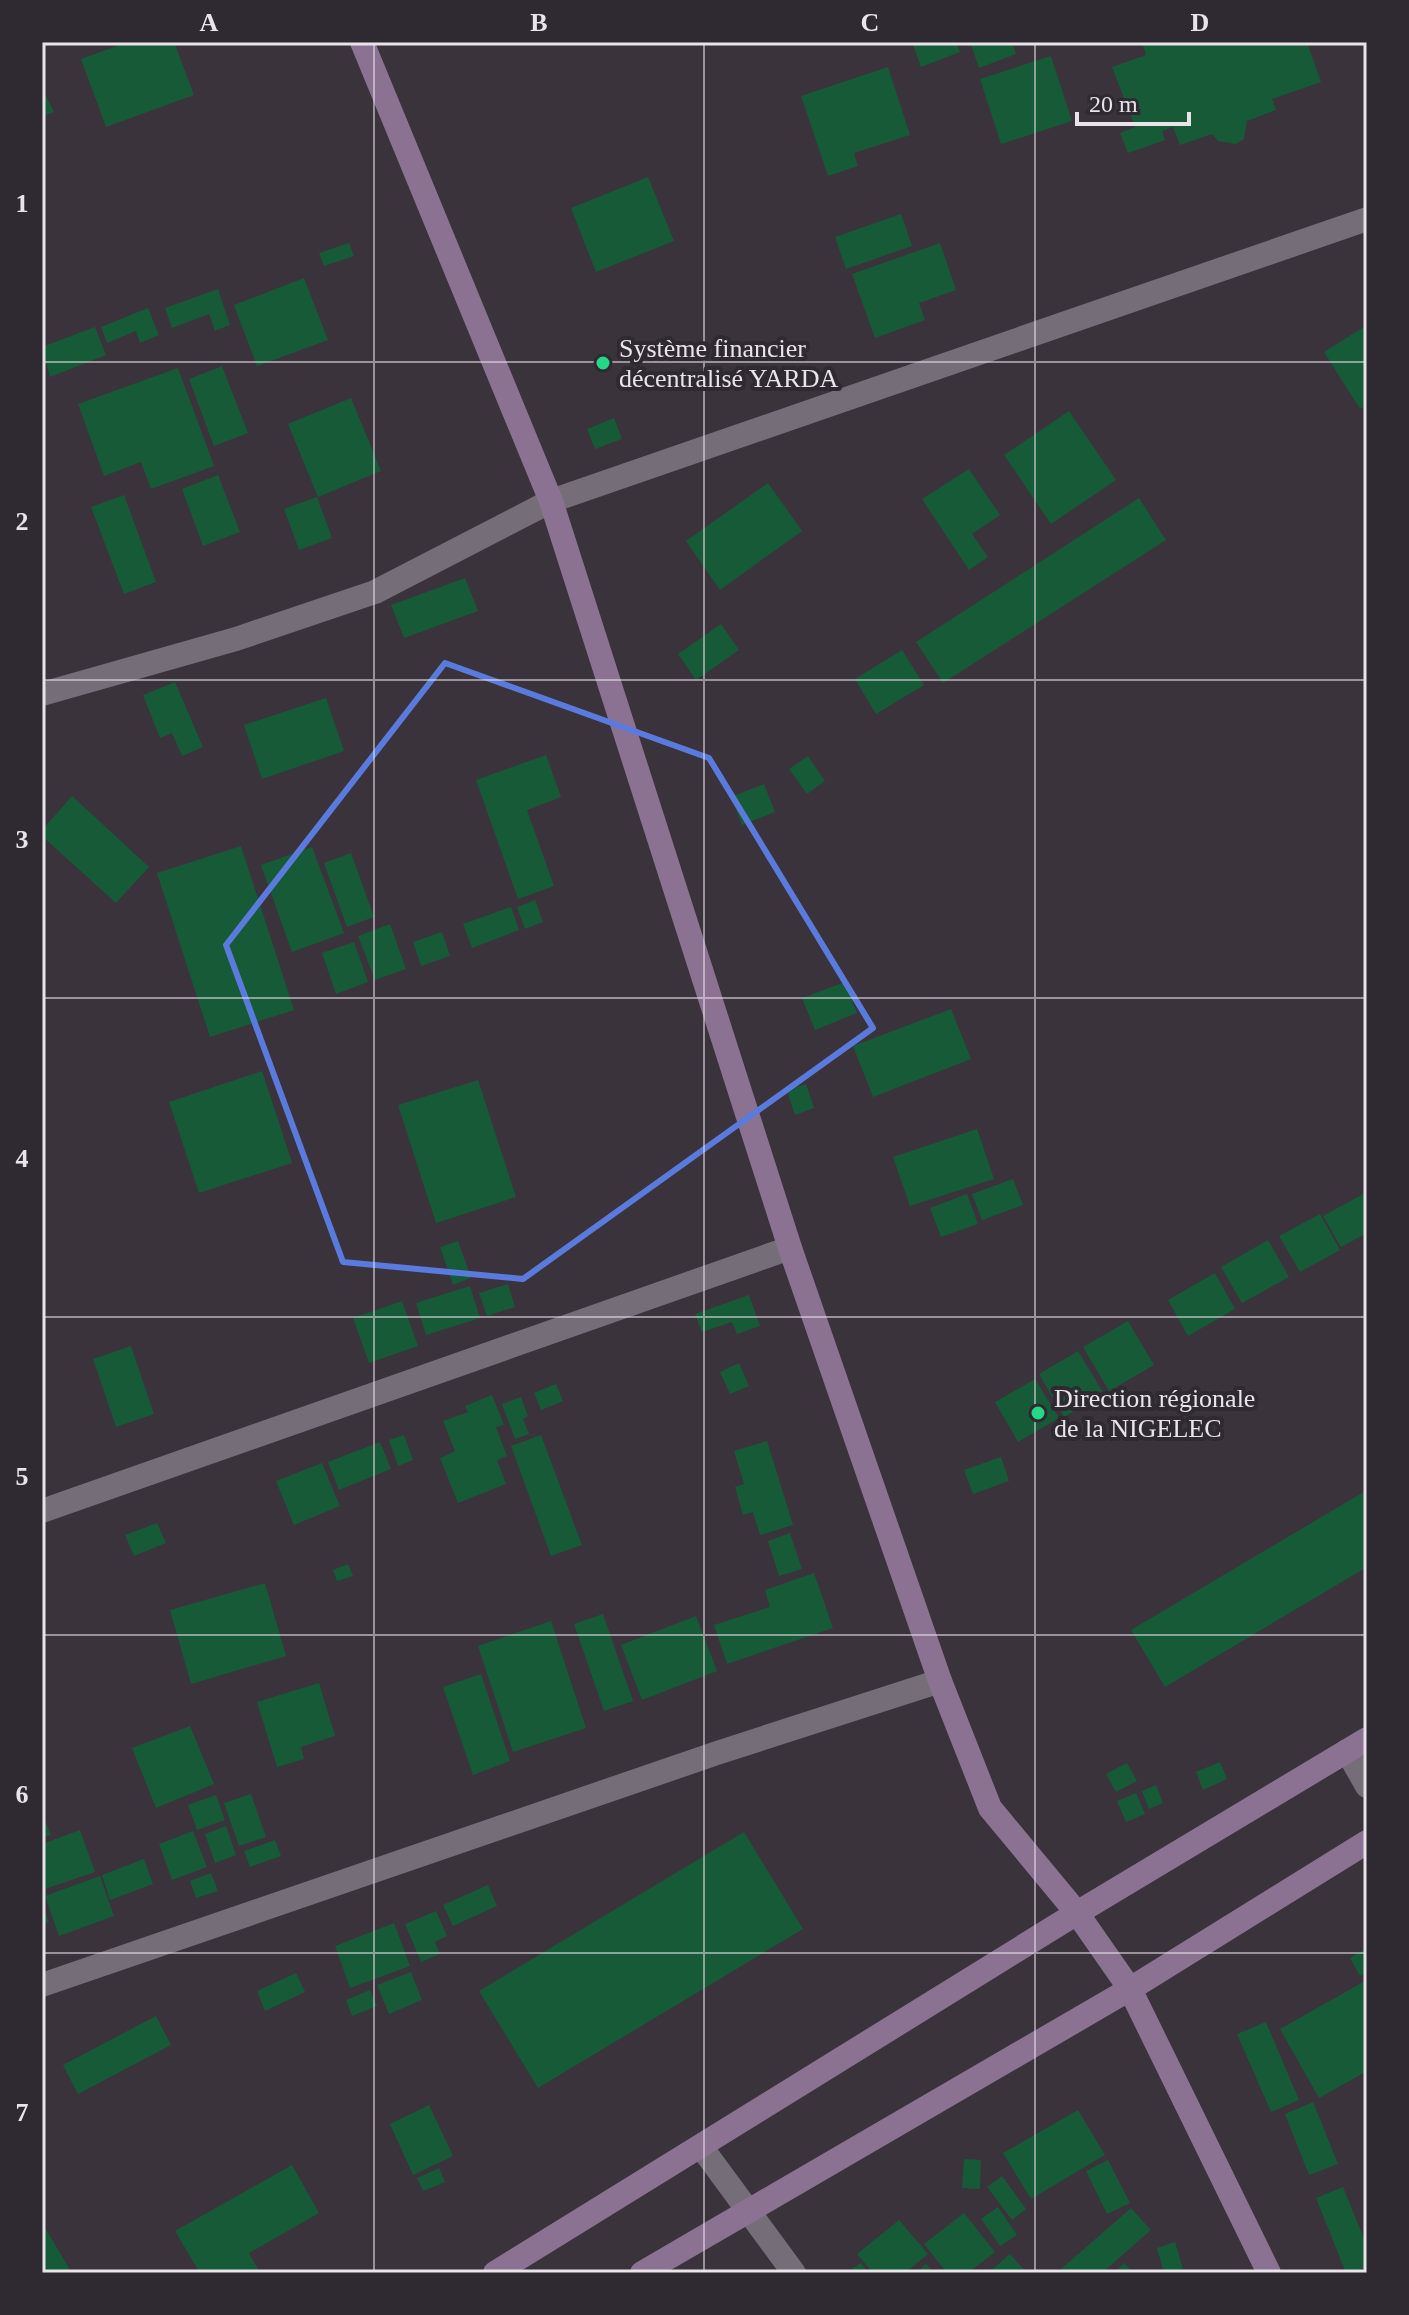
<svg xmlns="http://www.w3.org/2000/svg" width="1409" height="2315" font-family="Georgia,serif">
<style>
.building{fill:#175a38}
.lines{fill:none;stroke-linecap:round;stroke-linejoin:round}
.street{stroke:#756e78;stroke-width:24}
.secondary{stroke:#8b7293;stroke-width:24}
.marked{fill:none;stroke:#5a7bdd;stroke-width:6;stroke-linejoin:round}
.grid{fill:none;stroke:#e8e4e9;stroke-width:2;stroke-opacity:0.55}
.poi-dot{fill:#23d886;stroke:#2f2931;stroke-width:3}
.labels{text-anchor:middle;stroke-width:8;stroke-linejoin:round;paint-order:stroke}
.poi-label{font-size:26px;fill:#e8e4e9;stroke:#2f2931;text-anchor:start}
.neatline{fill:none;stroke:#e8e4e9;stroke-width:3}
.grid-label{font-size:26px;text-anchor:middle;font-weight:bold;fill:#e8e4e9}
</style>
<rect width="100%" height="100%" fill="#3a333c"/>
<!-- building -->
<path class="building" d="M128 42H174L194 95 106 127 81 59Z
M912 42H956L960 52 921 67Z
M970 42H1012L1016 54 979 68Z
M1142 42H1307L1321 82 1272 99 1276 110 1247 121 1244 139 1236 144 1218 141 1212 134 1180 145 1173 127 1162 131 1165 140 1128 153 1120 133 1135 127 1112 67 1146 55Z
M1051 56 1072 121 1001 144 980 79Z
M888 67 910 135 854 153 858 166 828 176 801 96Z
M42 88 54 112 42 117Z
M648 177 674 241 596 272 571 208Z
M901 214 912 246 846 269 835 237Z
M349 243 354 256 324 266 319 253Z
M940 243 956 290 919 303 925 320 875 338 852 274Z
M304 278 328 340 257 366 234 305Z
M218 289 230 325 215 331 209 314 172 328 165 308Z
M148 308 159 335 140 343 136 331 107 343 101 327Z
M1367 325V405L1360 409 1324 352Z
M95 327 106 355 50 377 42 347Z
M222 366 248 433 214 446 189 379Z
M178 368 214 466 151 489 141 462 104 476 78 404Z
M351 398 381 471 318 497 288 424Z
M1069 411 1116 480 1051 524 1004 455Z
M614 418 622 439 595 449 587 429Z
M969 469 1000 515 972 534 988 557 969 570 922 499Z
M218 475 240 532 203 546 182 489Z
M768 483 802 531 720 590 686 541Z
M124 495 156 582 124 594 91 507Z
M317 497 332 538 299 550 284 509Z
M1139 498 1166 540 943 683 916 642Z
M465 578 478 611 404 638 391 605Z
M721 624 739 650 696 680 678 654Z
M902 650 924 685 876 714 855 679Z
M175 682 203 747 182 756 172 733 160 738 143 695Z
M326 698 344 751 262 779 244 725Z
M546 755 561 797 527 810 554 886 518 899 476 780Z
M808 756 825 781 807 794 789 769Z
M764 784 775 812 742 825 731 797Z
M72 796 149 867 116 903 42 836V830Z
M241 846 294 1010 210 1037 157 873Z
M312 847 344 933 292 952 261 865Z
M351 853 374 917 347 927 324 863Z
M535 900 543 922 525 929 517 907Z
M511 907 519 930 472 948 463 924Z
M390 924 406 969 375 980 358 936Z
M442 932 450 956 421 966 413 942Z
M354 942 368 982 336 994 322 953Z
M845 982 857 1013 815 1030 802 998Z
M951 1009 971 1059 873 1097 853 1046Z
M262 1071 292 1163 199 1193 169 1102Z
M478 1080 516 1197 436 1223 398 1105Z
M806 1084 814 1108 795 1115 787 1090Z
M977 1129 994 1179 910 1206 893 1157Z
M1013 1179 1023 1205 982 1220 972 1194Z
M1365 1193 1367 1233 1341 1247 1323 1216Z
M967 1194 978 1224 941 1237 930 1208Z
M1320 1214 1340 1250 1300 1272 1279 1236Z
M1268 1240 1289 1277 1242 1303 1221 1267Z
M458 1241 471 1278 453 1285 440 1247Z
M1215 1273 1235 1309 1188 1336 1168 1300Z
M508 1284 515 1307 487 1316 479 1293Z
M470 1286 480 1318 426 1335 416 1303Z
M749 1295 760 1326 737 1334 732 1322 702 1332 695 1314Z
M402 1301 418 1346 369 1363 353 1318Z
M1128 1321 1154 1365 1109 1391 1083 1347Z
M131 1346 154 1414 116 1427 93 1359Z
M1078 1351 1104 1394 1064 1417 1039 1374Z
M739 1363 749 1386 730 1394 720 1372Z
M1035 1379 1059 1418 1018 1442 995 1402Z
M556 1384 563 1401 541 1410 534 1393Z
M492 1395 504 1425 496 1427 507 1456 497 1460 506 1484 458 1503 440 1458 455 1451 443 1421 468 1412 465 1406Z
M521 1397 528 1416 523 1419 529 1434 515 1439 502 1404Z
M404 1435 413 1460 398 1466 389 1440Z
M541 1435 582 1545 551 1556 511 1446Z
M767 1441 793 1525 760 1535 753 1512 743 1515 735 1487 744 1484 734 1451Z
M380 1442 391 1469 339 1490 328 1462Z
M1001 1457 1009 1481 973 1494 964 1470Z
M322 1463 340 1506 294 1525 276 1481Z
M1367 1490V1567L1165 1687 1131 1630Z
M157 1523 166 1543 134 1556 125 1535Z
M790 1533 802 1569 779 1576 768 1541Z
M348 1564 353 1576 337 1581 333 1570Z
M814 1573 833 1628 727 1664 714 1625 770 1607 765 1590Z
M265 1583 286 1656 191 1684 170 1610Z
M603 1614 633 1701 604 1711 574 1624Z
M696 1616 717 1671 642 1700 621 1645Z
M551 1621 586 1728 513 1752 478 1646Z
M481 1674 510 1761 473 1775 443 1687Z
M319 1683 335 1736 301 1747 304 1759 277 1767 257 1702Z
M190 1726 214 1784 156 1808 132 1748Z
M1220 1762 1227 1779 1203 1790 1196 1772Z
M1127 1763 1137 1781 1116 1792 1106 1774Z
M1156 1785 1163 1803 1149 1809 1142 1791Z
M1136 1793 1145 1814 1126 1822 1117 1801Z
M251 1794 266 1837 239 1846 224 1803Z
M216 1795 225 1820 197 1830 188 1805Z
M42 1812 51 1835 42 1838Z
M226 1826 236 1855 215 1863 205 1834Z
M80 1830 95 1872 42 1890V1844Z
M193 1831 207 1867 172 1880 159 1844Z
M744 1832 803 1929 538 2088 479 1991Z
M275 1840 281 1856 250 1867 244 1851Z
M144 1859 153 1884 110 1900 102 1875Z
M211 1873 218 1891 196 1898 190 1881Z
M100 1876 114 1916 59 1936 45 1896Z
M488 1885 497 1906 453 1926 443 1905Z
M42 1904 49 1922 42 1925Z
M436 1911 447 1936 435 1942 440 1954 421 1962 405 1924Z
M394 1923 410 1966 350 1988 335 1946Z
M1367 1948V1972L1360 1976 1350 1958Z
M411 1972 422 2000 389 2014 377 1985Z
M296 1973 305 1992 265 2011 257 1991Z
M1365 1981 1367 2071 1319 2098 1280 2029Z
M370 1990 377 2006 352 2016 346 2000Z
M156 2016 171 2045 78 2094 63 2065Z
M1266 2022 1299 2100 1271 2112 1237 2034Z
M1313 2102 1338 2164 1309 2175 1285 2114Z
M429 2105 453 2156 413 2175 390 2124Z
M1078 2110 1105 2155 1031 2199 1003 2153Z
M964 2159 981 2160 980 2189 962 2188Z
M1108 2160 1130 2203 1107 2214 1086 2171Z
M292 2165 319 2213 249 2253 260 2273H200L175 2231Z
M439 2168 445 2182 423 2191 417 2178Z
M1002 2176 1026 2209 1012 2220 987 2187Z
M1343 2187 1367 2246V2267L1351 2273H1346L1316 2198Z
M998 2207 1017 2235 1000 2246 981 2219Z
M1131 2208 1151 2230 1102 2273H1065L1061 2269Z
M964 2213 995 2252 968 2273H947L924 2244Z
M899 2220 928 2254 905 2273H873L857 2254Z
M42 2223 72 2273H42Z
M1175 2242 1183 2269 1164 2273 1157 2248Z
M1010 2254 1027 2273H988Z
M861 2263 868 2273H846Z
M1124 2263 1134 2273H1114Z
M926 2264 935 2273H916Z"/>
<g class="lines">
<!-- street -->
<path class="street" d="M42 694 236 639 375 592 551 501 1367 219
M42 1511 790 1248
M1347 1751 1367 1786
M42 1985 717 1753 940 1681
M702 2148 794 2273"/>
<!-- secondary -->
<path class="secondary" d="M362 42 551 501 790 1248 940 1681 990 1808 1077 1913 1130 1989 1269 2273
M495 2273 1077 1913 1367 1739
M642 2273 1130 1989 1367 1842"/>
</g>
<!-- marked area -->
<path class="marked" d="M445 663 709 758 873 1028 523 1279 343 1262 226 945Z"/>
<!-- grid -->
<path class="grid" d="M374 42V2273M704 42V2273M1035 42V2273M42 362H1367M42 680H1367M42 998H1367M42 1317H1367M42 1635H1367M42 1953H1367"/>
<!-- markers -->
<g class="poi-dot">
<circle cx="603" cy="363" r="8"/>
<circle cx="1038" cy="1413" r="8"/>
</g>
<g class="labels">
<!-- poi labels -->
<g class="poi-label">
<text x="619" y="357">Système financier<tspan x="619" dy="30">décentralisé YARDA</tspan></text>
<text x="1054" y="1407">Direction régionale<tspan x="1054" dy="30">de la NIGELEC</tspan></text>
</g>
</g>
<!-- border -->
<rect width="1409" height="2315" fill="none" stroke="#2f2931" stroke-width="88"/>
<!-- scale -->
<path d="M1077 112v12h112v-12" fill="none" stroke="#e8e4e9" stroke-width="4"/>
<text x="1089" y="112" font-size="24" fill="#e8e4e9" stroke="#2f2931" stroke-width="6" paint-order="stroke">20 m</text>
<rect x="44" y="44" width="1321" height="2227" class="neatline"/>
<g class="grid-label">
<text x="209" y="31">A</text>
<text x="539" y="31">B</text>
<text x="870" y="31">C</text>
<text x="1200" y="31">D</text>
<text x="22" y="212">1</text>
<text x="22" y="530">2</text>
<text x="22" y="848">3</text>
<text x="22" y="1167">4</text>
<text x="22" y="1485">5</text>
<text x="22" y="1803">6</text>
<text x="22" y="2121">7</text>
</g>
</svg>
